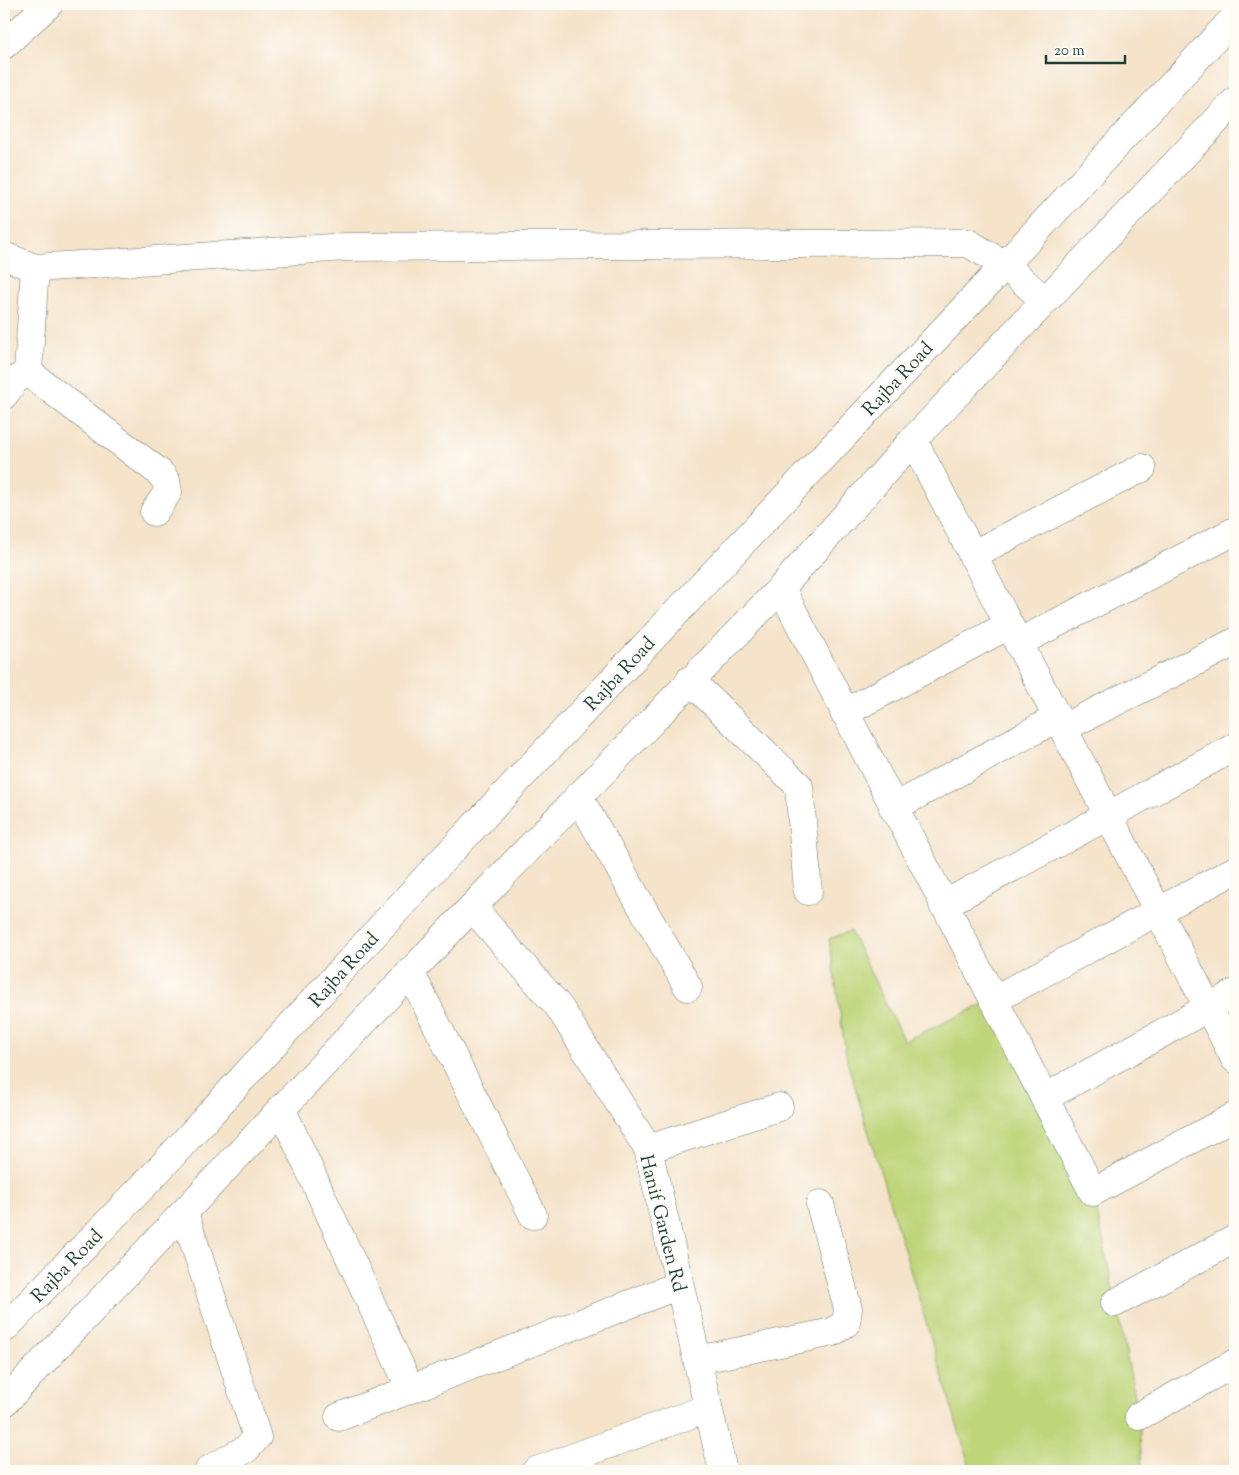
<svg xmlns="http://www.w3.org/2000/svg" width="1239" height="1475" font-family="'Sorts Mill Goudy',serif">
<style>
.green{fill:#bfd57a;stroke:#6f8957}
.lines{fill:none;stroke-linecap:round;stroke-linejoin:round}
.minor-casing{stroke:#6a7768;stroke-width:29}
.minor{stroke:#fff;stroke-width:28}
.labels{text-anchor:middle;stroke-width:4;stroke-linejoin:round;paint-order:stroke}
.street-label{font-size:19px;fill:#1f3d34;stroke:#fdfcf7}
</style>
<rect width="100%" height="100%" fill="#fdfcf7"/>
<filter id="ink" filterUnits="userSpaceOnUse"><feTurbulence type="fractalNoise" baseFrequency=".02" numOctaves="2"/><feDisplacementMap in="SourceGraphic" scale="10" xChannelSelector="R" yChannelSelector="G"/><feConvolveMatrix kernelMatrix="1 2 1 2 8 2 1 2 1" color-interpolation-filters="sRGB"/></filter>
<filter id="wash" filterUnits="userSpaceOnUse"><feTurbulence type="fractalNoise" baseFrequency=".0096" numOctaves="4" result="noise"/><feDisplacementMap in="SourceGraphic" scale="20" xChannelSelector="R" yChannelSelector="G"/><feGaussianBlur stdDeviation="1.12" result="paint"/><feColorMatrix in="noise" values="0 0 0 0 0 0 0 0 0 0 0 0 0 0 0 0 0 1.4 0 .05"/><feComposite in="paint" operator="in"/></filter>
<g filter="url(#wash)">
<rect width="100%" height="100%" fill="#f5e3ca"/>
<!-- green -->
<path class="green" d="M850 931 904 1041 993 1000 1093 1192 1139 1416 1142 1471H971L847 1061 829 939Z"/>
</g>
<g filter="url(#ink)">
<g class="lines">
<!-- minor casing -->
<g class="minor-casing">
<path id="minor" d="M4 45 49 4
M4 256 35 268 346 247 968 243 1005 265 1044 300
M28 372 160 473 166 481 168 492 154 512
M4 395 14 381 28 372 35 268
M913 440 1235 1059
M972 555 1142 468
M781 588 1093 1192 1235 1116
M1018 643 1235 531
M690 680 799 786 808 891
M844 713 1009 625
M1063 728 1235 642
M578 796 688 987
M893 808 1057 718
M943 905 1235 747
M472 907 559 1007 648 1149 723 1471
M410 972 533 1215
M993 1000 1235 870
M1044 1098 1235 993
M281 1108 410 1388
M648 1149 779 1107
M184 1212 257 1437 246 1449 209 1470
M1115 1303 1235 1239
M4 1329 154 1175 435 868 1005 265 1235 17
M697 1360 833 1332 846 1323 848 1309 820 1204
M4 1403 472 907 781 588 913 440 1235 101
M1139 1416 1235 1363
M339 1417 679 1285
M536 1471 708 1408"/>
</g>
<!-- minor -->
<use href="#minor" class="minor"/>
</g>
</g>
<g class="labels">
<!-- street labels -->
<g class="street-label">
<text transform="translate(897 378) rotate(-47)" y="7">Rajba Road</text>
<text transform="translate(619 673) rotate(-47)" y="7">Rajba Road</text>
<text transform="translate(343 969) rotate(-48)" y="7">Rajba Road</text>
<text transform="translate(664 1223) rotate(76)" y="7">Hanif Garden Rd</text>
<text transform="translate(66 1265) rotate(-46)" y="7">Rajba Road</text>
</g>
</g>
<!-- margin -->
<rect width="1239" height="1475" fill="none" stroke="#fdfcf7" stroke-width="20"/>
<!-- scale -->
<path d="M1046 55v8h79v-8" fill="none" stroke="#1f3d34" stroke-width="2.5"/>
<text x="1054" y="55" font-size="15" fill="#1f3d34" stroke="#fdfcf7" stroke-width="4" paint-order="stroke">20 m</text>
</svg>
